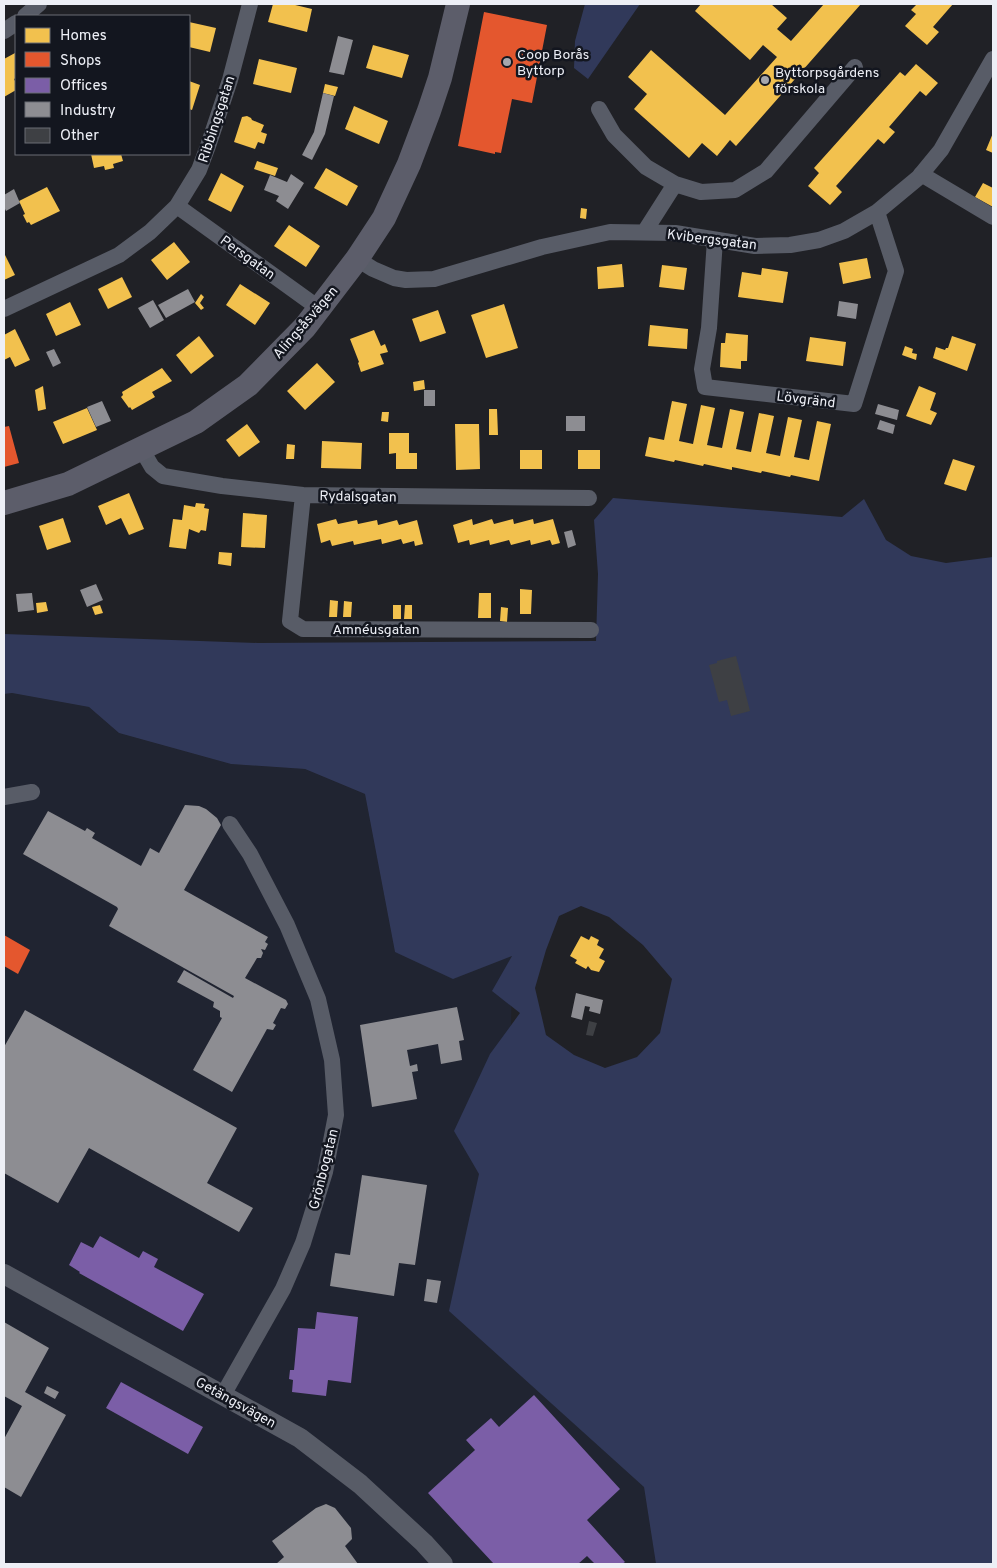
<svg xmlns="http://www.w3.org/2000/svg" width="997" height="1568" font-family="Overpass,sans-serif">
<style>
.built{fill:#202431}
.green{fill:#31395a;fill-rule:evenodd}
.homes{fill:#f2c14e}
.shops{fill:#e4572e}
.offices{fill:#7b5ea7}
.industry{fill:#8d8d92}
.building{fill:#3e4044}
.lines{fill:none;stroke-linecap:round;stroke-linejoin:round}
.minor{stroke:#585c67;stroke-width:16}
.tertiary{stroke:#585c67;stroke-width:20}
.secondary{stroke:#5c5d6a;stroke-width:24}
.poi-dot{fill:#a5a7ad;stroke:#13161f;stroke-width:2}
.labels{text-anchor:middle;stroke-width:5;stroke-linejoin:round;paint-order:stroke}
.poi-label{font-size:14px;fill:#edeff6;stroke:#13161f;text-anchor:start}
.street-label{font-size:14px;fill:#edeff6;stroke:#13161f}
</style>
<rect width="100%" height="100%" fill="#202126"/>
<!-- built -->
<path class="built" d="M12 693 89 707 119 733 231 764 305 769 365 794 395 952 512 955 510 1124 644 1487 656 1564H4V694Z"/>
<!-- green -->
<path class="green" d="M585 4H640L588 79 574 68 575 41Z
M613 498 842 517 864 499 886 540 911 556 946 563 993 557V1564H656L644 1487 449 1311 479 1174 454 1131 490 1054 520 1013 492 991 512 956 453 979 395 952 365 794 305 769 231 764 119 733 89 707 12 693 4 694V634L258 643 596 641 598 574 594 520ZM581 906 609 917 643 945 672 979 660 1033 637 1057 605 1068 574 1055 546 1035 535 988 546 950 559 916Z"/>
<!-- homes -->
<path class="homes" d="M273 4H291L312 9 307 32 268 22Z
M701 4H771L787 18 777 29 791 41 824 4H861L736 146 730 140 717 156 702 143 689 158 634 109 647 94 628 77 651 50 725 115 777 57 763 45 750 60 695 11Z
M917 4H953L933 27 939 32 927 45 905 26 916 14 911 10Z
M189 22 216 28 210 52 189 47Z
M373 45 409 55 402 78 366 68Z
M15 53 16 56V78L14 79 16 83V90L4 97V59Z
M259 59 297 68 291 93 253 84Z
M916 64 938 83 926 96 920 91 889 127 895 132 884 144 878 139 836 186 842 192 830 205 808 186 819 173 814 168 900 72 905 76Z
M189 81 200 85 192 110 189 109Z
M325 84 338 87 335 96 323 93Z
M354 106 388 121 379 144 345 129Z
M247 116 251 118 252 120 264 125 261 132 267 134 264 144 258 142 255 149 234 142 242 117Z
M993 133V153L986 150Z
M91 154H121L123 161 113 164 114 168 105 170 104 166 94 168Z
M257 161 278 168 275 176 254 169Z
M326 168 358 186 347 206 314 188Z
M221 173 244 186 231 212 208 200Z
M983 183 993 188V207L975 197Z
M47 187 60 211 31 225 29 222 27 223 23 215 25 214 19 201Z
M581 208 587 209 586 219 580 218Z
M289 225 320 246 306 267 274 246Z
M174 242 190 262 167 280 151 260Z
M4 253 15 275 4 280Z
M867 258 871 278 843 284 839 263Z
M622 264 624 287 598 289 597 267Z
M662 265 687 268 684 290 659 287Z
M762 268 788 272 783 303 738 297 742 272 761 275Z
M122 277 132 297 108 309 98 289Z
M240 284 270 303 255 325 226 305Z
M201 294 204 297 200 303 204 308 201 310 195 303Z
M70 302 81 325 56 336 46 314Z
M504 304 518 348 486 358 471 315Z
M438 310 446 333 420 342 412 319Z
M650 325 688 329 687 349 648 346Z
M15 329 30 360 15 367 10 357 4 360V335Z
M374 330 381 346 385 344 388 352 380 354 384 364 361 372 358 363 359 362 350 339Z
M726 333 748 335 747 361H741V369L720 367 721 343H725Z
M199 336 214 356 191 374 176 355Z
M952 336 976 344 967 371 933 358 936 347 945 350 946 348H948Z
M810 337 846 342 843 366 806 361Z
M905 346 913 349 912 353 917 354 916 360 902 355Z
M317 363 335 382 305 410 287 391Z
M162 368 172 381 152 392 155 397 132 410 130 407 129 408 121 397 123 395 122 392Z
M424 380 425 389 414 391 413 382Z
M43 386 46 409 38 411 35 390Z
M919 386 936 393 930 410 937 413 931 425 906 416Z
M672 401 687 404 679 441 693 444 701 405 715 408 707 445 722 448 730 409 744 412 736 449 751 452 759 413 774 416 766 453 780 456 788 417 802 420 794 457 809 460 817 421 831 424 819 481 791 475 790 477 762 471 761 473 732 467V470L704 464 703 466 675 460 674 462 645 456 649 437 664 440Z
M87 408 97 430 63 444 53 422Z
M489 409H497L498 435H489Z
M382 412H389L388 422 381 421Z
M247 424 260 442 239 457 226 440Z
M455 424H479L480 469 456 470Z
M389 433H409V453H417V469H396V453L389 454Z
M322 441 362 443 361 469 321 468Z
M287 444 295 445 294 459H286Z
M520 450H542V469H520Z
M578 450H600V469H578Z
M953 459 975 466 966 491 944 484Z
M129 493 144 529 129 535 121 518 106 525 98 506Z
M196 503 205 504 204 508 209 509 206 531 201 530 199 533 189 529 186 549 169 547 173 519 182 520 184 505 195 507Z
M243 513 267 515 265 548 241 547Z
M63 518 71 542 47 550 39 526Z
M336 519 338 524 357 520 358 524 377 520 378 525 397 520 399 525 417 520 423 544 415 546 414 541 403 544 401 539 382 544 381 539 354 545 353 541 332 546 330 540 321 543 317 524Z
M472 519 473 525 492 519 494 524 513 519 514 524 533 519 534 524 553 519 560 543 552 545 550 540 531 545 530 540 511 545 509 540 490 545 489 540 470 545 469 540 458 543 453 525Z
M219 552 232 553 231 566 218 564Z
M520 589 532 590 531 614H520Z
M479 593H491V618H478Z
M330 600 338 601 337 617H329Z
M344 601 352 602 351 617H343Z
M46 602 48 611 37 613 36 603Z
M100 605 103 613 95 615 92 607Z
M393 605H401V619H393Z
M405 605H412V619H404Z
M501 607 508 608 507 622 500 621Z
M581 936 589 940 591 936 599 940 597 945 604 949 599 958 605 961 599 972 591 970 588 966 586 969 575 963 577 960 570 956Z"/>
<!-- shops -->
<path class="shops" d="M484 12 547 25 532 103 512 99 501 153 495 152V154L458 146Z
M9 426 19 463 4 467V427Z
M4 935 30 950 18 974 4 966Z"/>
<!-- offices -->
<path class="offices" d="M100 1236 139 1258 143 1251 158 1259 154 1267 204 1294 183 1331 79 1273 80 1272 69 1265 81 1242 93 1248Z
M317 1312 358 1317 351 1383 328 1380 326 1396 292 1392 293 1380 289 1379 290 1370H294L298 1328 315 1329Z
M121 1382 203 1427 188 1454 106 1408Z
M534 1395 620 1489 587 1520 625 1562 622 1564H595L587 1556 578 1564H494L428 1493 475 1450 466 1440 491 1418 499 1427Z"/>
<!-- industry -->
<path class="industry" d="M338 36 353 40 344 75 329 72Z
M323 93 334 96 325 134 312 160 302 155 314 132Z
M291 174 304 183 288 209 276 201 279 196 264 190 270 175 287 182Z
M14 189 20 203 6 211 4 207V195Z
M188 289 195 302 166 318 158 305Z
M153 300 164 320 150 328 138 308Z
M839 301 858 304 856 319 837 316Z
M54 349 61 363 53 367 46 352Z
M424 390H435V406H424Z
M102 401 111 421 96 427 87 407Z
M878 404 899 410 897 420 875 414Z
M566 416H585V431H566Z
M880 420 895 425 893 434 877 429Z
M572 530 576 545 568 548 564 532Z
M96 584 103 600 87 607 80 590Z
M32 593 34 610 18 612 16 594Z
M185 805 199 806 206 809 217 818 221 825 184 890 268 937 265 942 268 944 265 950 261 949 263 953 261 958H257L245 978 286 1000 288 1004 285 1009 281 1008 273 1023 276 1025 273 1030 267 1029 232 1092 193 1070 222 1018 220 1017V1011L213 1007 214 1002 177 982 184 970 233 998 234 996 109 926 118 909 117 907 23 854 48 811 85 831 87 828 95 833 92 838 141 866 150 848 159 853Z
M576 993 603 1000 600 1014 589 1011 590 1007 585 1006 582 1020 571 1017Z
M457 1007 464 1040 459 1041 462 1060 441 1064 438 1044 407 1050 410 1066 417 1064 418 1071 412 1072 417 1099 372 1107 360 1025Z
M25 1010 237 1128 207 1183 253 1208 239 1232 89 1148 58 1203 4 1173V1047Z
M362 1175 427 1185 415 1265 399 1263 394 1296 330 1286 335 1253 350 1255Z
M427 1279 441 1281 437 1303 424 1301Z
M4 1322 49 1348 25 1392 66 1415 21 1497 4 1487V1439L22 1406 4 1396Z
M47 1386 59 1392 55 1399 44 1393Z
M326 1504 335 1508 351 1528 352 1539 345 1546 358 1564H276L284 1557 272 1541 316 1508Z"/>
<!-- building -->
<path class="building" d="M736 656 750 711 731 716 727 700 719 702 709 665 717 663V661Z
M589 1021 597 1023 593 1036 586 1035Z"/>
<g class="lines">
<!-- minor -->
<path class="minor" d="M25 16 39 4
M4 31 16 23
M599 109 614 135 646 167 675 184
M921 174 993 217
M177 206 320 309
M645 231 675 184 701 192 735 190 766 171 855 67
M715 240 709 328 702 369 705 387 854 404 896 271 877 212
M357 259 373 269 394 278 406 280 434 279 542 247 610 232 675 233 755 246 790 245 819 240 844 231 877 212 918 178 941 150 993 59
M4 309 119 255 150 232 177 206 199 170 208 146 230 80 250 4
M142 450 152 467 163 476 222 486 303 495 589 498
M303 495 290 621 303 629 591 630
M4 797 32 792
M223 1395 283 1289 303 1243 325 1172 336 1115 332 1060 318 999 287 925 250 854 230 824"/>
<!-- tertiary -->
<path class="tertiary" d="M4 1274 300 1438 360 1484 424 1543 443 1564"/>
<!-- secondary -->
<path class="secondary" d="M4 503 68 484 196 422 248 385 305 327 357 259 384 218 409 164 429 111 440 78 458 4"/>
</g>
<!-- markers -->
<g class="poi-dot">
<circle cx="507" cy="62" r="5"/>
<circle cx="765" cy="80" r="5"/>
</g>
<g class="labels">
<!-- poi labels -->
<g class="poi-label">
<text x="517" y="59">Coop Borås<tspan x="517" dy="16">Byttorp</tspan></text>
<text x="775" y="77">Byttorpsgårdens<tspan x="775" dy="16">förskola</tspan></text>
</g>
<!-- street labels -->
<g class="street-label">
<text transform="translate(216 119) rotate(-72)" y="5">Ribbingsgatan</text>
<text transform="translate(712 239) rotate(7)" y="5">Kvibergsgatan</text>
<text transform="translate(248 257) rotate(36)" y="5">Persgatan</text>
<text transform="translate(305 322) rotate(-49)" y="5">Alingsåsvägen</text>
<text transform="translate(806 399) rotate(7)" y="5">Lövgränd</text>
<text transform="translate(358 496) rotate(1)" y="5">Rydalsgatan</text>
<text x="376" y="634">Amnéusgatan</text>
<text transform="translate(323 1169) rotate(-76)" y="5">Grönbogatan</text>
<text transform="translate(236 1402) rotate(29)" y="5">Getängsvägen</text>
</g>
</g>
<!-- border -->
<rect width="997" height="1568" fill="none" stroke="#edeff6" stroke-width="10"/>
<!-- legend -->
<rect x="15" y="15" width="175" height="140" fill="#13161f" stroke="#6a6d75"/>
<rect x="25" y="28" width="25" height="15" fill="#f2c14e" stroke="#6a6d75"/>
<text x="60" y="40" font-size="15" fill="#edeff6">Homes</text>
<rect x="25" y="52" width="25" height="15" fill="#e4572e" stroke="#6a6d75"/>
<text x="60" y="65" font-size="15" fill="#edeff6">Shops</text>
<rect x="25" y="78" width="25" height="15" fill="#7b5ea7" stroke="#6a6d75"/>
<text x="60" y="90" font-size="15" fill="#edeff6">Offices</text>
<rect x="25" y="102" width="25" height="15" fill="#8d8d92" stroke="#6a6d75"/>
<text x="60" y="115" font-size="15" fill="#edeff6">Industry</text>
<rect x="25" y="128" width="25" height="15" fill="#3e4044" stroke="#6a6d75"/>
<text x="60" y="140" font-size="15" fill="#edeff6">Other</text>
</svg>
